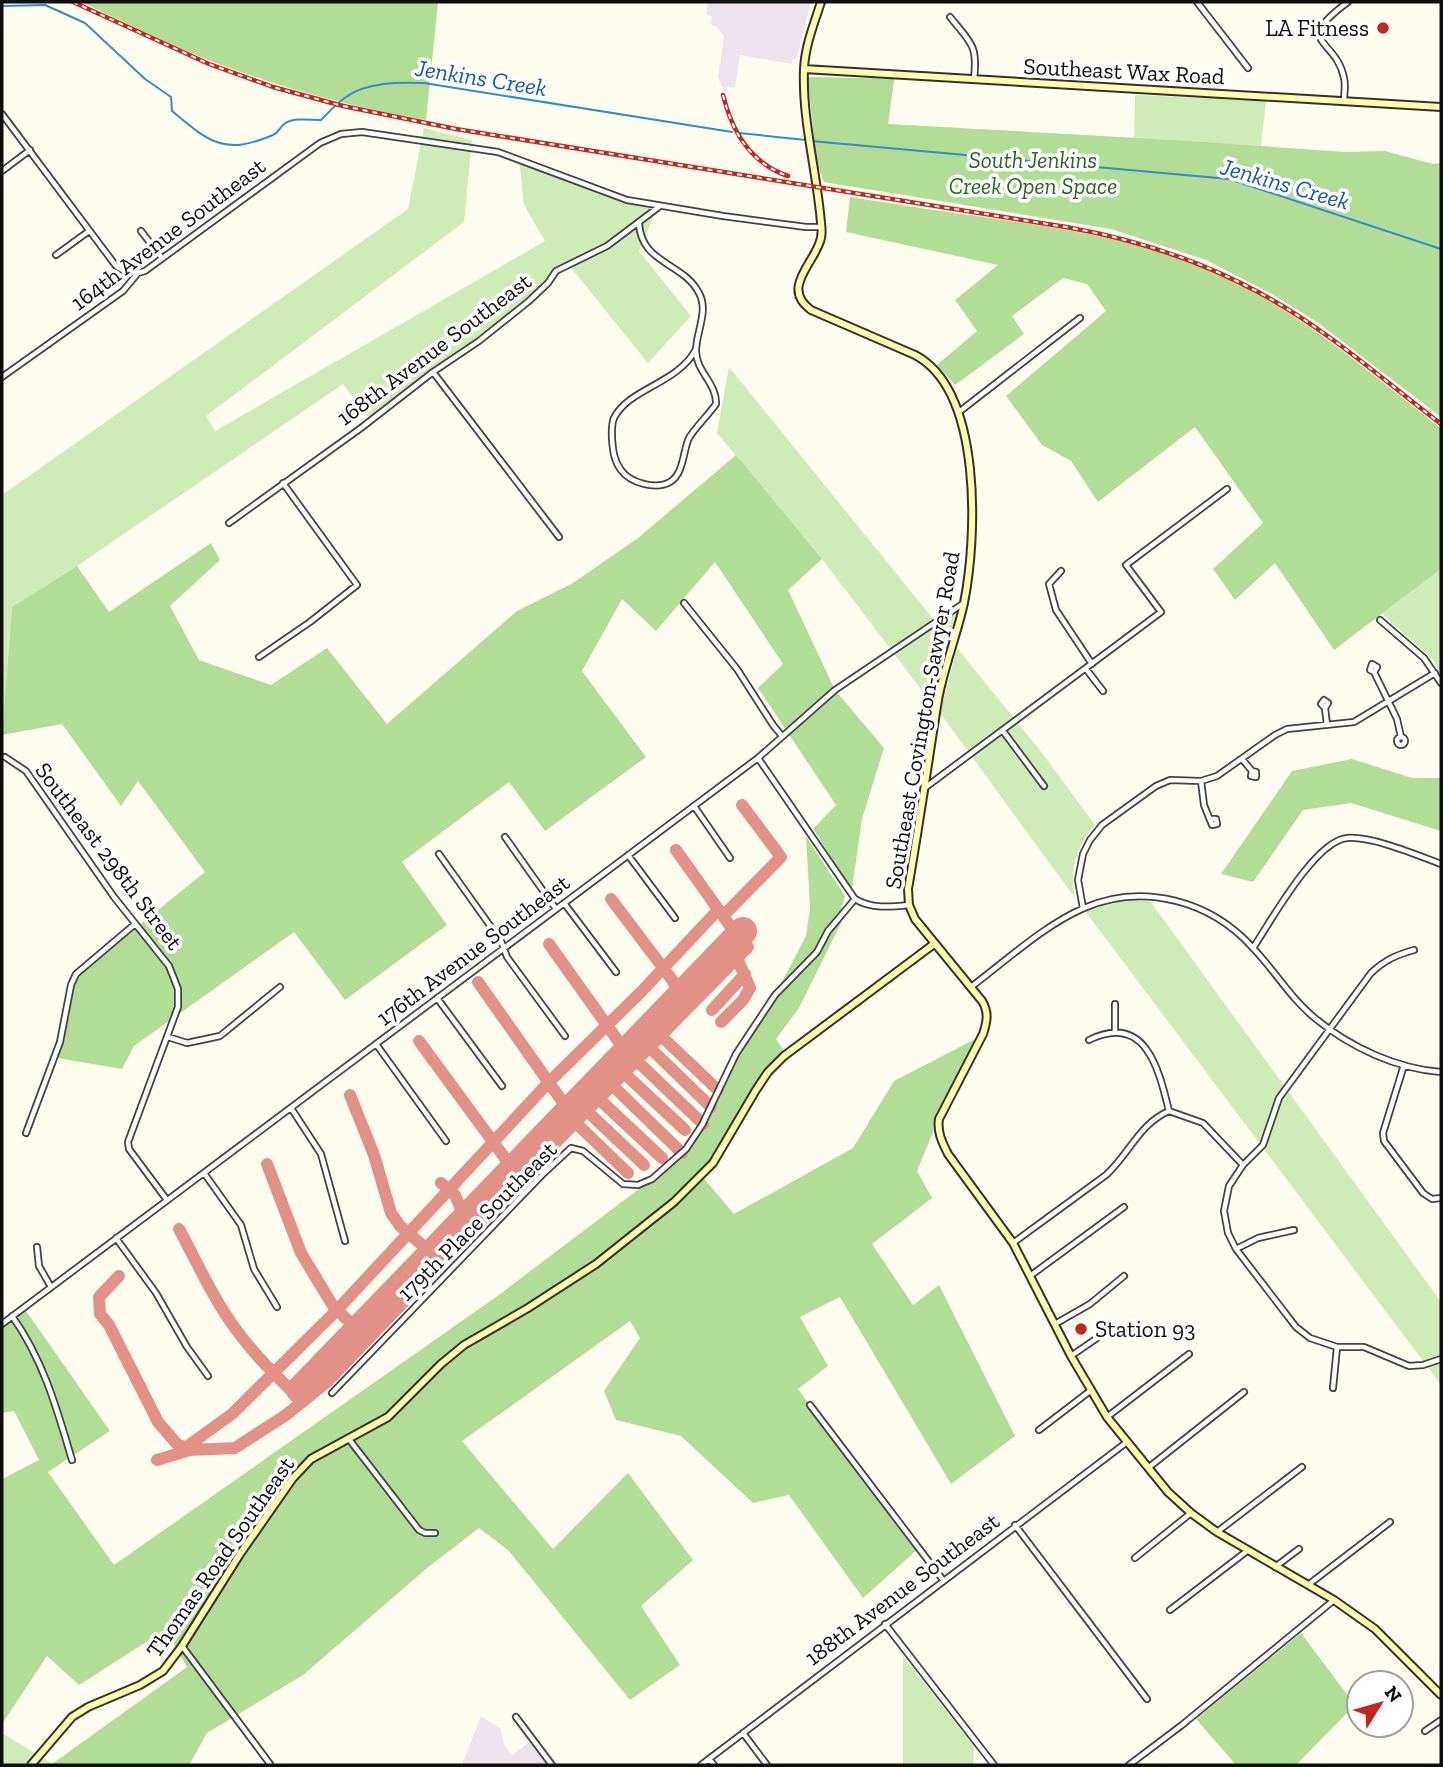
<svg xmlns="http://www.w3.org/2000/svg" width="1443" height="1767" font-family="'Zilla Slab',serif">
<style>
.industrial{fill:#ede3ed}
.green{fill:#cfebb8}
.forest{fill:#b1dd96}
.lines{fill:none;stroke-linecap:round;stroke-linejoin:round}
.stream{stroke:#3789d2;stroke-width:2}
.taxiway{stroke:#e29188;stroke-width:12}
.runway{stroke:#e29188;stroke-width:28}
.street-casing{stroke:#424242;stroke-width:8}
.secondary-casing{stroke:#313131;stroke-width:10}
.street{stroke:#fff;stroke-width:4.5}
.secondary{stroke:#fffcab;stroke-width:6}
.rail-casing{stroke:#c42521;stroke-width:4.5}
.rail{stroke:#fff;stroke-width:2;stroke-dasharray:5;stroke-linecap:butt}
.poi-dot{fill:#c42521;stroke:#fff;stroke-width:2.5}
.labels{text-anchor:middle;stroke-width:7;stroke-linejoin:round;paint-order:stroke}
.poi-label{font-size:23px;fill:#0f0f0f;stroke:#fff;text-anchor:end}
.street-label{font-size:23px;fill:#0f0f0f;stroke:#fff}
.park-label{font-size:23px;font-style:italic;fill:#26691c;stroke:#fff}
.water-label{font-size:24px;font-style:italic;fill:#125aa6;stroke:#fff}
</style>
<rect width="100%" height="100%" fill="#fffdf0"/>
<!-- industrial -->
<path class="industrial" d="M708 2H811L797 58 792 60V64L740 55 735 88 727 87 726 91H724L718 78 724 36 717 27 711 25 712 16 706 15Z
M481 1716 501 1729 504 1744 512 1755 531 1741 550 1765H462Z"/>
<!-- green -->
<path class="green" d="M808 77 894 79 888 124 1134 138 1135 95 1266 101 1261 146 1157 139 1053 218 824 182 816 160Z
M424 128 472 140 464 222 206 416 215 431 545 241 524 205 519 159 657 208 639 251 691 316 648 363 568 264 556 271 520 309 371 420 343 384 77 566 12 607 2 734V495L408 209Z
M729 367 934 620 958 603 933 705 822 559 717 433Z
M1441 569V674L1433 660 1382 614Z
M957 648 1039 749 1095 825C1076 847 1069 870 1075 898L940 713Z
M1136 900 1150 901 1441 1302V1385L1085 911 1114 902Z
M903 1656 974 1746 973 1765H903Z
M2 1733 54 1765H2Z"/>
<!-- forest -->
<path class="forest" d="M81 2H438L426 120C358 109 289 90 224 66 175 48 128 24 81 2Z
M808 77 894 79 888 124 1191 141 1345 152 1385 151 1433 164 1441 163V417L1317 322 1272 294 1206 260 1111 229 824 182 816 160Z
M850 197C899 205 948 212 997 219 1082 231 1166 245 1243 286 1315 324 1377 379 1441 428V569L1334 650 1275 563 1235 600 1213 569 1263 523 1195 427 1098 502 1071 461 1042 445 1006 396 1106 311 1087 284 1063 278 1012 316 1024 334 955 385 937 365 977 331 955 300 998 265 846 232Z
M736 455 822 559 788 590 835 690 884 748 862 819 852 889 813 829 836 805 758 688 783 664 715 562 656 631 622 599 582 671 646 757 545 831 509 782 402 862 447 925 345 1000 294 932 134 1046 122 1069 57 1058 66 1031 75 981 79 974 205 872 138 781 121 806 62 724 2 735 12 607 77 566 109 612 211 543 220 560 170 606 199 660 271 685 327 648 387 724 517 611 573 583 638 538Z
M1352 759 1412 778H1441V831L1351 803 1303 810 1253 882 1221 874 1292 771Z
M806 836 845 896 840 913 844 917 799 1008 776 1039 785 1052C742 1087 734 1134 701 1175L734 1214 853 1148 894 1081 977 1038 935 1116 933 1132 917 1171 932 1198 872 1244 913 1305 939 1285 1015 1436 951 1484 840 1297 800 1317 828 1366 798 1389 918 1549 863 1598 789 1495 753 1503 681 1436 616 1420 604 1391 640 1338 630 1321 462 1441 553 1549 628 1473 693 1560 641 1606 680 1665 630 1700 508 1550 479 1528 426 1569 303 1675 207 1733 189 1765 52 1764 187 1667 165 1630 79 1685 47 1656 2 1724V1479L39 1460 14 1411 2 1413V1324L24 1308 110 1431 48 1472 114 1565 496 1297 652 1179 686 1149 703 1124 736 1054 775 995 806 936 810 908Z
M1301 1633 1355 1705 1296 1765H1236L1196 1719Z"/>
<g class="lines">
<!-- stream -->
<path class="stream" d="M2 6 45 5 85 23 145 79 171 97 172 111C209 142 224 156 273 135 279 132 279 128 284 124 293 117 311 120 321 120 329 112 337 103 346 97 367 82 399 82 424 83L732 132
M739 133 806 140
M811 141 1229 179 1441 249"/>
<!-- taxiway -->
<path class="taxiway" d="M611 899 673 981 679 998
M723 916 781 857 742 805
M549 944 626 1052
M478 982 569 1111
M712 1010 745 974
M721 1022 743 1000 750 988 737 958
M660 1035 718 1090
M419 1041 513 1169
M649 1047 711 1107
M636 1060 703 1124
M624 1073 685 1130
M612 1085 682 1153
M350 1095 374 1155 391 1213 400 1226 442 1262
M599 1099 662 1158
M587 1111 644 1165
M576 1123 628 1173
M543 1137 565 1133
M267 1164 301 1253 333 1306 367 1339
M441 1183 455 1195 465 1219
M179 1229C195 1258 208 1288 226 1315 247 1348 275 1375 302 1401
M119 1276 99 1297 100 1314 109 1325 158 1422 177 1444 190 1450 235 1448 286 1415 328 1381
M317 1372 328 1381 565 1133 748 947 738 937 676 850
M185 1448 232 1414 337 1310 549 1082 641 992 718 910
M157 1460 190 1450"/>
<!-- runway -->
<path class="runway" d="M300 1390 743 931"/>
<!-- street casing -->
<g class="street-casing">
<path id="street" d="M1197 2 1248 68
M950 17C971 43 978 45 974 79
M1344 101C1344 93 1346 85 1344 78 1336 37 1291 44 1348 2
M2 114 116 266 126 272 137 273
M2 171 30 150
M639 223C641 264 683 262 699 293 709 311 696 332 696 351 696 372 717 383 716 404 710 413 693 430 689 438 683 450 684 474 670 482 656 490 630 483 621 470 614 461 613 451 612 439 612 433 611 425 614 418 629 388 678 384 696 349
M141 231 162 258
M56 255 89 231
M433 372 559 537
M2 377 123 291 138 273 145 271 320 143 341 134 362 132 498 152 627 200 723 216 806 227H821
M959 412 1080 318
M229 523 361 428 433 372 479 341 529 301 548 283 556 271 607 246 660 206
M1061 571 1049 584 1056 610 1092 664
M684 603 737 669 773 725 782 736
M1380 620 1424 658 1441 683
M259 657 310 622 357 585 283 483
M1086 669 1103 691
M1374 672 1377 667 1372 664 1370 670 1374 672 1397 719 1401 737
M1325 708 1321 704 1324 700 1328 703 1325 708 1327 725
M1003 731 1044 786
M1397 741a4 4 0 1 1 8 0a4 4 0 1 1-8 0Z
M5 757 26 771 114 897 169 966 178 989V1007L128 1142 129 1149 167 1200
M758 758 855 899C871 909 891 907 909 905
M1242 759 1252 771 1251 776 1256 777V772L1252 771
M1201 781 1204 805 1212 825 1217 824 1216 819H1211
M926 787 1161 612 1126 565 1227 489
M694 806 730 858
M505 837 556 909
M439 854 501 941 507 957 565 1036
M628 855 675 918
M564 903 616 972
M1083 908 1078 880 1083 854 1090 840 1102 825 1156 786 1170 780 1201 781 1217 776 1275 735 1287 729 1354 722 1435 673
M1253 948C1271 921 1315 841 1347 838 1372 836 1417 855 1441 864
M1414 950C1396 955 1385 960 1371 973L1279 1098 1263 1145 1243 1165 1229 1186 1224 1211 1228 1233 1236 1249 1296 1327 1310 1338 1337 1347H1364L1409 1366 1423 1365 1441 1359
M971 987C1007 960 1043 926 1084 908 1143 882 1211 901 1253 948 1275 971 1291 999 1316 1019 1350 1047 1397 1069 1441 1072
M437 998 502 1086
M1115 1032V1004
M168 1037 187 1043 220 1036 280 987
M1089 1040C1146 1012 1159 1070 1169 1111L1203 1123 1243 1165
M376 1044 446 1141
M1404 1065 1383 1133 1384 1141 1423 1193 1432 1199 1441 1198
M291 1108 321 1154 345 1241
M26 1133 60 1042 71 985 76 974 135 924
M204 1173 241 1225 254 1269 277 1307
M116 1238 156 1293 187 1347 208 1376
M1013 1243 1106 1175C1130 1153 1139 1124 1169 1111
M37 1247 39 1266 51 1287
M1236 1249 1258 1238 1294 1230
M1030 1276 1124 1207
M12 1316C43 1359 57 1409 72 1460
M2 1324 758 758 835 690 964 603
M1055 1324 1090 1304 1124 1276
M1071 1356 1103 1334 1109 1331 1116 1332
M1333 1388 1337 1347
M332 1393 544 1173 571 1148 583 1151 623 1184 638 1185 652 1179 686 1149 702 1125 736 1054 775 995 817 952 828 931 855 899
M810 1405 943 1580
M1107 1417 1189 1354
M1039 1430 1090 1391
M348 1438 419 1530 425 1533H435
M1148 1468 1244 1392
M1015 1525 1147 1699
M1217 1532 1302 1467
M1135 1558 1191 1513
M1275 1567 1299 1549
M1308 1585 1390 1522
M1170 1610 1247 1551
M885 1624 994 1765
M182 1646 270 1764
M516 1717 552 1765
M1425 1731 1441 1720
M743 1733 767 1765
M709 1759 714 1765
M701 1765 1127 1442
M1129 1765 1182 1725 1334 1600"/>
</g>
<!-- secondary casing -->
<g class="secondary-casing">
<path id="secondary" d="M821 2C814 24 805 46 804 69 802 121 817 172 821 223 822 230 822 238 819 244 811 266 782 289 811 310L915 355C983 391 977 538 964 603 957 635 944 667 938 700 928 763 919 826 908 889L909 905 915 919 982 1001C989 1012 987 1022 983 1034L939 1119C937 1132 942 1142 948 1154L1013 1243 1071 1356 1107 1417 1168 1492 1191 1513 1217 1532 1334 1600 1375 1629 1441 1695
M804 69 1441 107
M31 1765 72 1717 88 1707 140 1685 163 1671 182 1646 240 1554 293 1478 311 1459 388 1417 441 1364 464 1345 528 1308 596 1264 674 1202 713 1163 756 1090 768 1072 784 1056 934 944"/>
</g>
<!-- street -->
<use href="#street" class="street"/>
<!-- secondary -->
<use href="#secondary" class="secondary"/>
<!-- rail casing -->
<g class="rail-casing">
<path id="rail" d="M73 2 209 64 273 87 343 106 456 129 1066 227C1134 239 1197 259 1258 292 1324 327 1382 379 1441 424
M723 95C732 132 750 163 788 176"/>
</g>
<!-- rail -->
<use href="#rail" class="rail"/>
</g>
<!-- markers -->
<g class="poi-dot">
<circle cx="1383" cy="28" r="7"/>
<circle cx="1081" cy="1329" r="7"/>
</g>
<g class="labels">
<!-- poi labels -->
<g class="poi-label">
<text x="1369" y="36">LA Fitness</text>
<text x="1095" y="1337" text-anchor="start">Station 93</text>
</g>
<!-- street labels -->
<g class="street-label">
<text transform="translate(1124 71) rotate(3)" y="8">Southeast Wax Road</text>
<text transform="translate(168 234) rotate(-37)" y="8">164th Avenue Southeast</text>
<text transform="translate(434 349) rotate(-37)" y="8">168th Avenue Southeast</text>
<text transform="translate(922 720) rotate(-80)" y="8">Southeast Covington-Sawyer Road</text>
<text transform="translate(109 856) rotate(53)" y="8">Southeast 298th Street</text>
<text transform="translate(473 950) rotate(-37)" y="8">176th Avenue Southeast</text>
<text transform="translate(477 1221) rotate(-45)" y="8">179th Place Southeast</text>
<text transform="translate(220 1557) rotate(-55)" y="8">Thomas Road Southeast</text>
<text transform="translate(902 1589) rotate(-37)" y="8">188th Avenue Southeast</text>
</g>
<!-- park labels -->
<g class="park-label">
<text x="1033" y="168">South Jenkins<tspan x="1033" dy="26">Creek Open Space</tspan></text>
</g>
<!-- water labels -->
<g class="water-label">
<text transform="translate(481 78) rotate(9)" y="8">Jenkins Creek</text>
<text transform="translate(1285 184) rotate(16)" y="8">Jenkins Creek</text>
</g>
</g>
<!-- border -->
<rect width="1443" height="1767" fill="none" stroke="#0f0f0f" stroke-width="7"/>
<!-- north arrow -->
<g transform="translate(1380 1704) rotate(53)"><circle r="33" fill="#ffffff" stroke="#9f9f9f" stroke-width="2"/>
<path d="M0-5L12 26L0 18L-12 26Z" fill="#c42521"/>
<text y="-10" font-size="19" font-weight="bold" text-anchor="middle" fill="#0f0f0f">N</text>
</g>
</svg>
